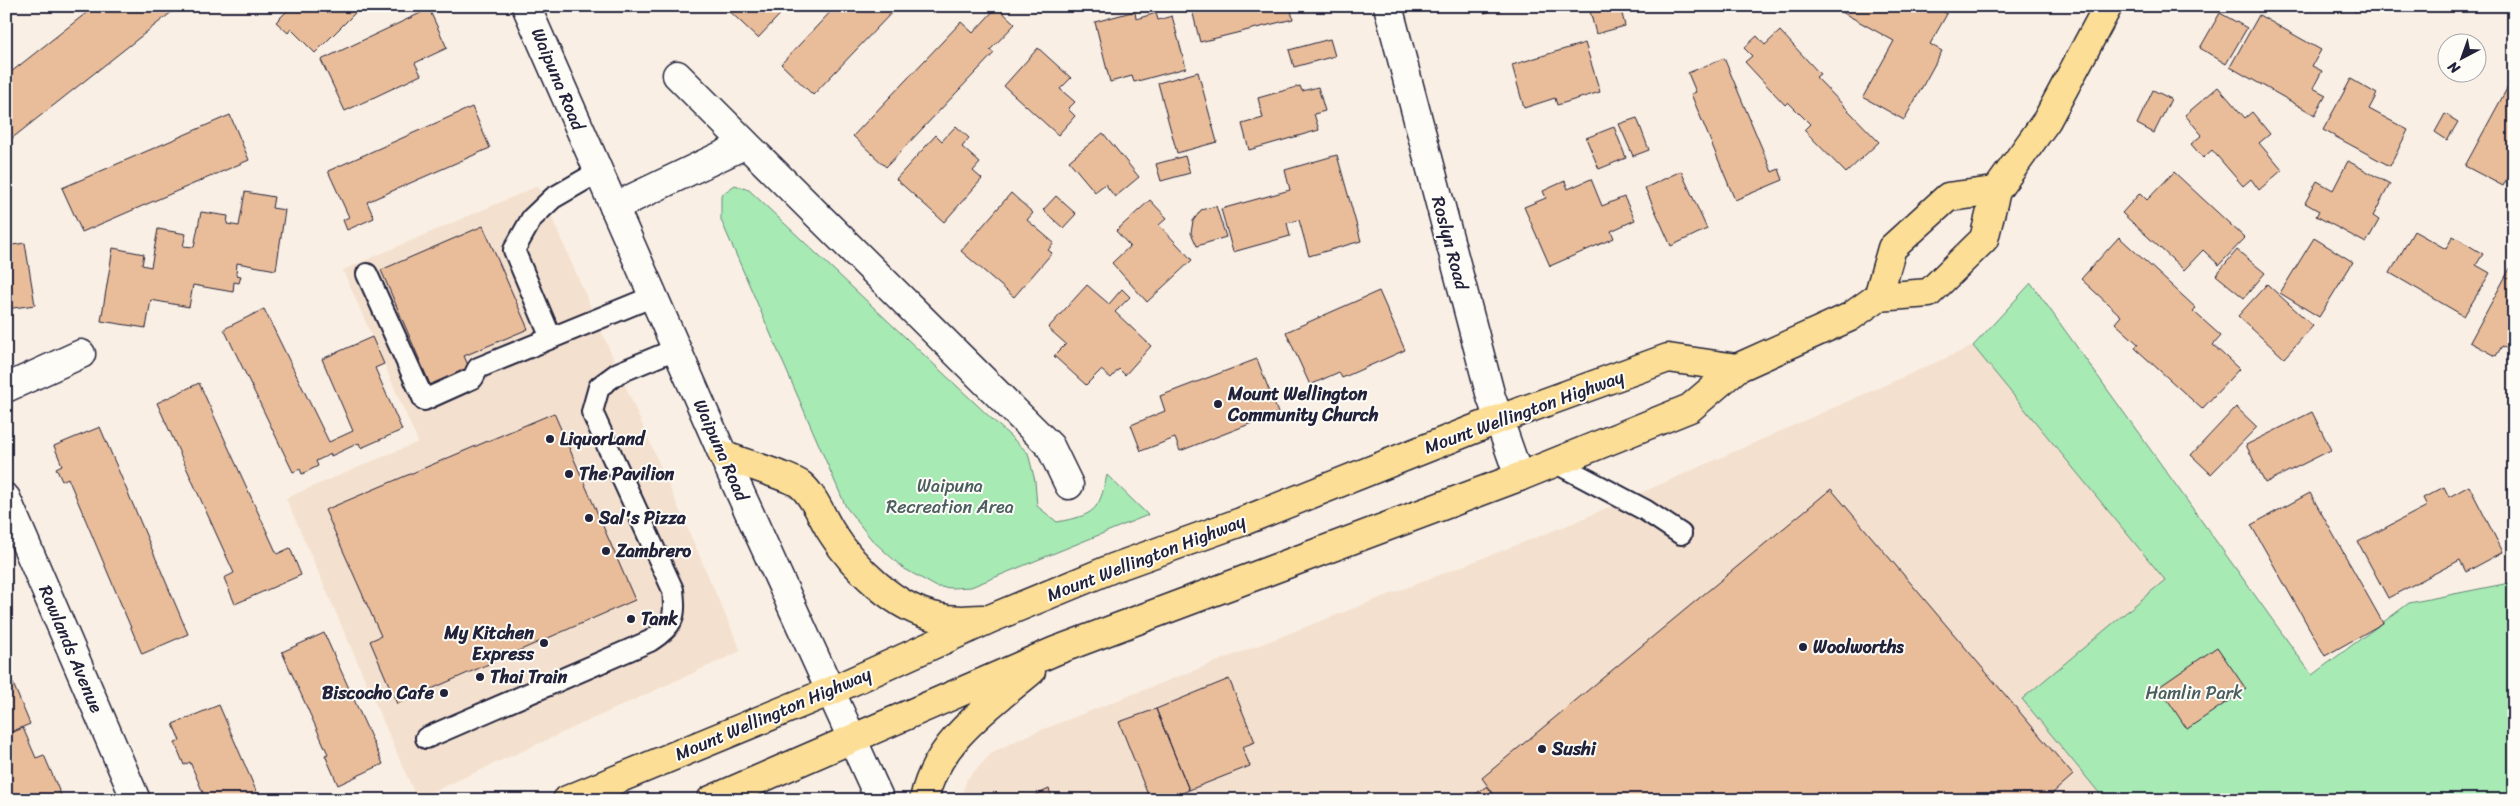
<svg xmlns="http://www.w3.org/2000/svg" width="2520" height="806" font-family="Sriracha,sans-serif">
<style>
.built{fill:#f4e0ce}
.green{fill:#a7eab4;stroke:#648678}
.building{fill:#eabd9a;stroke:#22223b}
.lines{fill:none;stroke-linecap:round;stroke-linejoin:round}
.lane-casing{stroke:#22223b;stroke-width:24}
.street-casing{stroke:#22223b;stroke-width:31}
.secondary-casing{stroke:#22223b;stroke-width:31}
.primary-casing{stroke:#22223b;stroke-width:31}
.lane{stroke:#fdfcf7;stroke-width:20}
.street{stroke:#fdfcf7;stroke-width:28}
.secondary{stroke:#fdfcf7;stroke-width:28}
.primary{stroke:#fcde96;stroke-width:28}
.poi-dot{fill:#22223b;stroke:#fdfcf7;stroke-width:2}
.labels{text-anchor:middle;stroke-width:4;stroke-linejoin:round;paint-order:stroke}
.street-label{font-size:18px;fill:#22223b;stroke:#fdfcf7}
.poi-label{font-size:18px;font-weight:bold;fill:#22223b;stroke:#fdfcf7;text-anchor:start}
.park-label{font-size:18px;fill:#4a5e5f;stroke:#fdfcf7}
</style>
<rect width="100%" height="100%" fill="#f9efe4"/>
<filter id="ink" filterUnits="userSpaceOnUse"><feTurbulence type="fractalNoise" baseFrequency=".02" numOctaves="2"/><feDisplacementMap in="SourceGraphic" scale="10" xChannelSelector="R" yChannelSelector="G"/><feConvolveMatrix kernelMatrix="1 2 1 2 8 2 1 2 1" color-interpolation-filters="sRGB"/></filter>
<g filter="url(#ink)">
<!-- built -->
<path class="built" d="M538 186 741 651 417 799 286 498 418 442 343 270Z
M1973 346 2166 580 2022 699 2105 800H960L967 779 993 752 1026 736 1573 523Z"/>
<!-- green -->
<path class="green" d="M735 185 749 190 1028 453 1035 481 1037 506 1057 522C1094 515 1099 512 1107 475L1148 515 971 587 953 588 937 587 903 568 872 540 846 507 721 220V195Z
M2031 283 2312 675 2409 603 2514 582V800H2105L2022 699 2165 580 1973 346Z"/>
<!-- building -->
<path class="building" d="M95 6H170L173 11 6 143V76Z
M292 6H362L315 53 291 29 288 33 276 22Z
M724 6H788L758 38Z
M836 6H898L813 95 781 64Z
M1191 6H1290L1293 19 1200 42Z
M1482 6H1508L1484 13Z
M1607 6H1620L1625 26 1596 34 1590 11Z
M1831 6H1933L1947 14 1930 44 1942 51 1904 120 1863 97 1894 41Z
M2343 6H2359L2356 12Z
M997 7 1015 24 990 50 994 53 886 167 853 136 961 22 973 33Z
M429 9 447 48 415 63 421 75 345 111 321 60Z
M1135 11 1136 19 1156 13 1158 20 1172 16 1186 68 1134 82 1132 76 1110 82 1095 22Z
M2220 13 2247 28 2226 64 2200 48Z
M2259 15 2321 50 2312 66 2322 71 2313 88 2326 95 2315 115 2230 67Z
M1780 31 1820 74 1816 77 1879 142 1846 173 1804 130 1810 124 1788 102 1785 105 1745 62 1752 56 1744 48 1757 36 1765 45Z
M1330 39 1335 56 1294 67 1289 50Z
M1585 43 1600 92 1557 105 1555 98 1524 108 1512 65Z
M1038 48 1071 78 1060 89 1075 102 1068 109 1075 116 1058 135 1004 86Z
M1724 58 1772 172 1779 169 1783 180 1735 200 1691 94 1696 92 1688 73Z
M1198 72 1217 142 1177 153 1158 83Z
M2351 79 2377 94 2369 109 2408 130 2390 166 2323 130Z
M2510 83 2514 86V165L2503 186 2465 166Z
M1300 86 1302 91 1318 87 1325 111 1314 114 1319 130 1249 150 1242 124 1263 118 1258 98Z
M2218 87 2245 118 2252 112 2270 134 2259 143 2282 170 2259 190 2251 179 2243 186 2212 150 2203 158 2191 144 2202 135 2185 115Z
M2153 90 2171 99 2154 133 2137 124Z
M472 107 490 148 367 202 374 218 347 230 343 220 349 217 328 171Z
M2445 114 2458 122 2447 140 2435 132Z
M230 115 249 160 82 232 62 188Z
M1637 118 1649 150 1633 156 1619 124Z
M956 126 969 138 962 147 980 163 973 171 982 179 944 222 896 179 936 135 942 141Z
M1614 127 1626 158 1599 169 1586 138Z
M1103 133 1139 177 1115 197 1105 184 1095 192 1069 161Z
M1337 155 1361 241 1309 256 1299 220 1287 223 1290 236 1233 252 1221 209 1290 190 1285 170Z
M1185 156 1190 173 1161 181 1156 164Z
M2348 161 2390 184 2373 216 2379 220 2366 243 2316 216 2319 211 2305 203 2317 181 2333 190Z
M1681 171 1707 229 1671 246 1645 188Z
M2174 172 2245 238 2219 265 2203 250 2184 270 2122 213 2140 193 2147 200Z
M1591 179 1602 206 1624 197 1635 220 1611 231 1614 238 1550 266 1524 207 1546 198 1543 191 1565 181 1568 189Z
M245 192 274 197 272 208 285 210 276 270 237 263 236 275 241 276 239 283 234 282 233 292 193 285 189 307 151 300 146 328 101 321 113 248 144 254 142 265 151 267 158 229 186 234 183 246 194 247 201 212 228 216 227 224 239 226Z
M1011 193 1033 213 1027 220 1054 243 1048 250 1052 253 1014 297 961 251Z
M1056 196 1076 214 1063 228 1043 210Z
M1150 200 1167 218 1159 225 1192 260 1147 302 1112 263 1130 246 1116 231Z
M1216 206 1226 237 1197 246 1191 233 1193 221 1201 210Z
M483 226 528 329 464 356 471 372 432 389 381 270Z
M2414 231 2446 249 2453 236 2483 254 2476 265 2490 273 2464 316 2390 273Z
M2119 237 2196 308 2193 311 2221 336 2213 345 2239 369 2202 409 2135 348 2138 344 2115 323 2121 316 2081 279Z
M2314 238 2353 262 2319 317 2280 293Z
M25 243 35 305 6 309V246Z
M2237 250 2265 273 2244 298 2216 275Z
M2514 261V353L2502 346 2496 356 2470 342Z
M2267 284 2313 326 2284 358 2238 316Z
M1087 285 1109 304 1122 289 1130 297 1115 312 1151 346 1125 375 1119 369 1111 378 1101 370 1086 385 1054 356 1066 344 1048 328Z
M1379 291 1405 350 1342 378 1339 372 1310 385 1286 332Z
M264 309 329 442 353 431 322 359 372 337 384 364 375 368 402 430 361 448 359 443 331 456V454L316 461 318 466 302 474 300 469 293 472 224 329Z
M1257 359 1278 413 1180 451 1175 438 1141 451 1131 425 1165 411 1160 396Z
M199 383 277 554 290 548 301 575 235 604 224 578 234 573 157 403Z
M2236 407 2257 427 2211 474 2191 455Z
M2312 412 2331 450 2265 483 2246 445Z
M554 413 635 600 397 704 370 641 381 636 325 510Z
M100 427 188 634 142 654 68 478 62 481 56 468 62 465 54 446Z
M2469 486 2503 552 2466 572 2460 560 2388 598 2358 542 2427 506 2423 498 2444 487 2449 497Z
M1831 489 2073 775 2045 800H1498L1482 778Z
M2310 493 2383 623 2325 656 2251 525Z
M324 633 383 764 338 785 325 755 328 754 282 652Z
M2217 647 2246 689 2187 729 2159 687Z
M6 667 30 724 6 734Z
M1229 679 1255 742 1242 747 1250 766 1189 790 1156 709Z
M219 705 260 800H206L190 762 184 765 175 743 180 741 173 724Z
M1156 709 1189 790 1167 800H1150L1119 722Z
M23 728 36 758 44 755 63 800H6V735Z
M1487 786 1498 800H1467Z
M1049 789 1053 800H1025Z"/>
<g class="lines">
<!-- lane casing -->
<g class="lane-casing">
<path id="lane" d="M367 274 424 400 473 378 478 368 654 296
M551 338 514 250 532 218 553 198 598 172
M1556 463 1645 510 1681 534
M426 738 650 641C674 625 676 618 673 590L592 412 599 387 618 373 676 349"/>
</g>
<!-- street casing -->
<g class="street-casing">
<path id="street" d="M1388 6 1491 397 1519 477
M677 75 746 144
M614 207 746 144 1050 446 1069 485
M6 388 81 354
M6 498 136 800"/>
</g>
<!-- secondary casing -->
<g class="secondary-casing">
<path id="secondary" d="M526 6 723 455 880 800"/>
</g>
<!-- primary casing -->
<g class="primary-casing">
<path id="primary" d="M1878 297 1892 248 1948 197 1996 191
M723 455C737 461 793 478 801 485 815 497 822 518 832 533 854 568 896 609 937 617 952 621 967 620 983 619
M567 800 831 691 992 618 1113 568 1241 522 1497 420 1668 358 1737 368
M711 800 1055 651 1519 477 1690 408 1737 368 1850 317 1878 297 1929 293 1984 239 1996 191 2047 120 2108 6
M924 800C935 743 989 706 1031 671"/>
</g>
<!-- lane -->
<use href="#lane" class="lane"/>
<!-- street -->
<use href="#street" class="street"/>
<!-- secondary -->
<use href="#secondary" class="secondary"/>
<!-- primary -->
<use href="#primary" class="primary"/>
</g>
</g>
<!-- markers -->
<g class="poi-dot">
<circle cx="1218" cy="404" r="5"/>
<circle cx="550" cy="439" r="5"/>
<circle cx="569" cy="474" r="5"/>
<circle cx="589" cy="518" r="5"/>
<circle cx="606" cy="551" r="5"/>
<circle cx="631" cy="619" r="5"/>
<circle cx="544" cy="643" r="5"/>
<circle cx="1803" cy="647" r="5"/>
<circle cx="480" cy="677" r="5"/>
<circle cx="444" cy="693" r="5"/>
<circle cx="1542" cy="749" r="5"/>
</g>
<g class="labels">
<!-- street labels -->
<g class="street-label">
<text transform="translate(558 79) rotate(67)" y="6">Waipuna Road</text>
<text transform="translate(1450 243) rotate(75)" y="6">Roslyn Road</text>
<text transform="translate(1524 412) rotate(-20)" y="6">Mount Wellington Highway</text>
<text transform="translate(721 450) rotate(66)" y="6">Waipuna Road</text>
<text transform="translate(1146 558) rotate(-21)" y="6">Mount Wellington Highway</text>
<text transform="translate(71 649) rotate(67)" y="6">Rowlands Avenue</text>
<text transform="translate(773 714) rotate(-23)" y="6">Mount Wellington Highway</text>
</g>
<!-- poi labels -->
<g class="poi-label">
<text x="1228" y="400">Mount Wellington<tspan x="1228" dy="21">Community Church</tspan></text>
<text x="560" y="445">LiquorLand</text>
<text x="579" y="480">The Pavilion</text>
<text x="599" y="524">Sal's Pizza</text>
<text x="616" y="557">Zambrero</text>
<text x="641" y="625">Tank</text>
<text x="534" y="639" text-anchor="end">My Kitchen<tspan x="534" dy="21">Express</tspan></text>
<text x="1813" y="653">Woolworths</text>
<text x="490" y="683">Thai Train</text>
<text x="434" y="699" text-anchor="end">Biscocho Cafe</text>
<text x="1552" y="755">Sushi</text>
</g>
<!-- park labels -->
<g class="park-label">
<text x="950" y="492">Waipuna<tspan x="950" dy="21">Recreation Area</tspan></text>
<text x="2194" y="699">Hamlin Park</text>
</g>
</g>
<!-- margin -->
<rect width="2520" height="806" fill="none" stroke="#fdfcf7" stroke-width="25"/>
<rect x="12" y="12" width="2495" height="781" fill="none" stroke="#22223b" stroke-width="2" filter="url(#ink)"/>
<!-- north arrow -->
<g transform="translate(2462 58) rotate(221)"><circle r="24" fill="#fdfcf7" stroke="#a5a5ac"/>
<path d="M0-4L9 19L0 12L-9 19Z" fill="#22223b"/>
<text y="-8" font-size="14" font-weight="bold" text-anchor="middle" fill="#22223b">N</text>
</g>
</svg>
